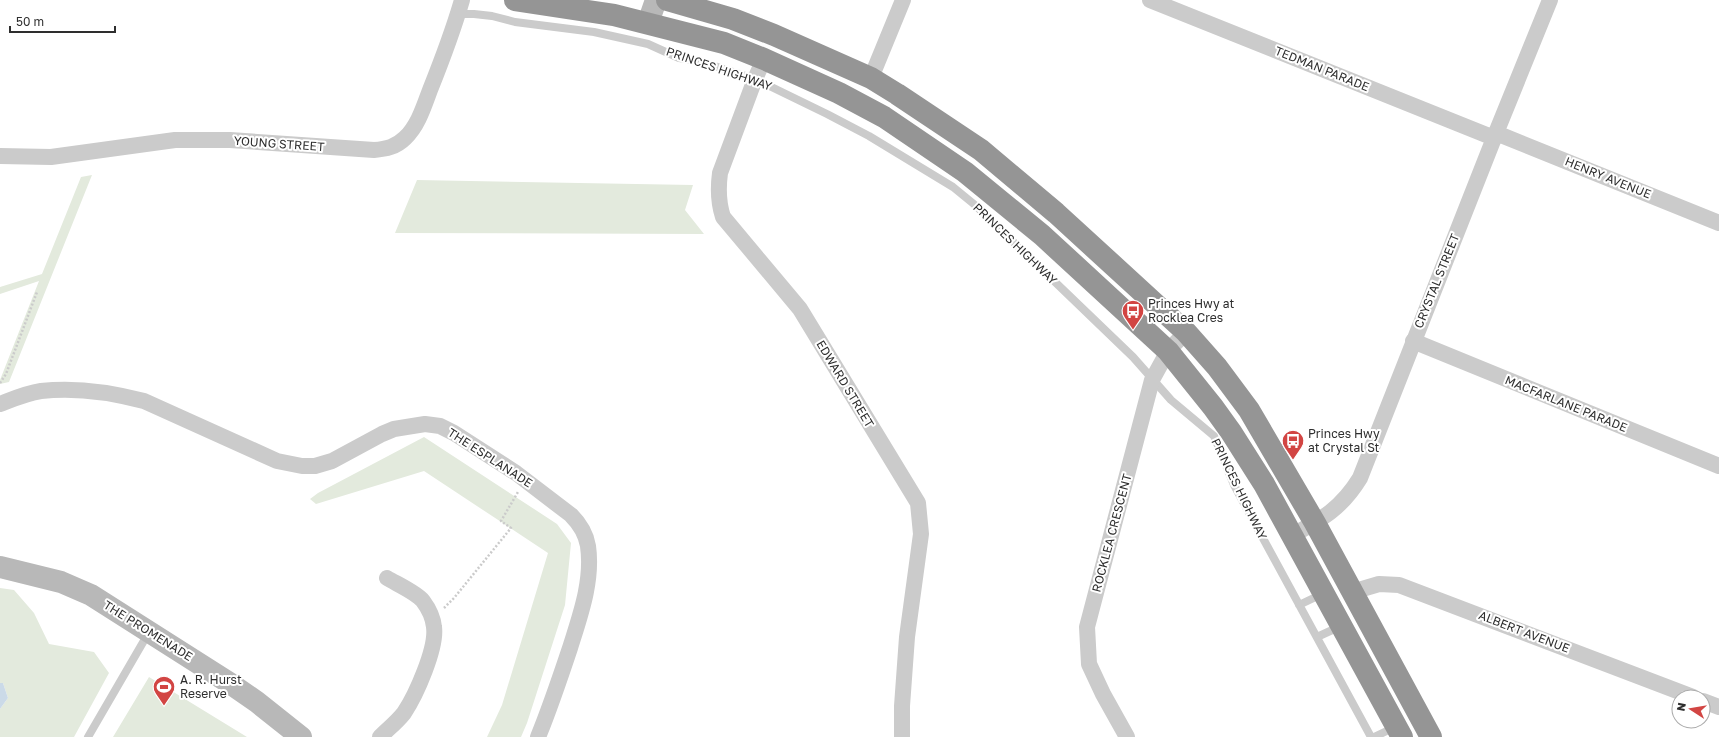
<svg xmlns="http://www.w3.org/2000/svg" width="1719" height="737" font-family="'Golos Text',sans-serif">
<style>
.green{fill:#e3eadd}
.water{fill:#cbdae8}
.lines{fill:none;stroke-linecap:round;stroke-linejoin:round}
.path{stroke:#cbcbcb;stroke-width:2.5;stroke-dasharray:2 2;stroke-linecap:butt}
.lane{stroke:#cbcbcb;stroke-width:8}
.street{stroke:#cbcbcb;stroke-width:16}
.secondary{stroke:#b8b8b8;stroke-width:22}
.highway{stroke:#959595;stroke-width:22}
.labels{text-anchor:middle;stroke-width:4;stroke-linejoin:round;paint-order:stroke}
.street-label{font-size:12px;fill:#2e2e2e;stroke:#fff}
.poi-label{font-size:12px;fill:#2e2e2e;stroke:#fff;text-anchor:start}
</style>
<rect width="100%" height="100%" fill="#fff"/>
<!-- green -->
<path class="green" d="M92 175 9 382 0 384V380L39 281 0 294V287L42 274 81 177Z
M417 180 693 185 685 210 704 234 395 233Z
M424 437 557 524 571 543 565 605 527 723 521 737H487L502 705 548 553 424 471 316 504 310 499 318 493Z
M0 588 14 590 34 613 49 644 94 652 109 673 74 737H0V709L8 698 3 683H0Z
M149 677 247 737H113Z"/>
<!-- water -->
<path class="water" d="M0 683H3L8 698 0 709Z"/>
<g class="lines">
<!-- path -->
<path class="path" d="M0 383 6 374 37 292
M444 608 454 598 511 528 501 521 518 492"/>
<!-- lane -->
<path class="lane" d="M458 14H474L492 16 515 22 594 32 648 44 679 58 699 61 755 79 827 114 869 136 953 187 975 205 1133 357 1171 400 1214 436 1234 485 1371 737
M1299 605 1322 594
M1317 637 1341 626
M88 737 149 632
M1374 737 1395 727"/>
<!-- street -->
<path class="street" d="M1150 0 1494 138
M764 59 755 79 720 173C718 188 718 202 723 217L800 309 918 503 921 534 907 637 902 706V737
M871 78 903 0
M1496 133 1719 223
M0 156 51 157 175 140H230L374 150C386 149 396 147 405 138 418 126 424 106 430 90 442 60 453 31 462 0
M1413 341 1719 466
M0 404C13 399 27 393 41 391 75 387 110 392 144 401L277 461 302 466H315L332 461 382 434 394 429 425 424 440 426 454 433 516 473 571 515C579 523 586 534 588 546 593 581 580 616 570 648 560 678 550 708 538 737
M1291 536C1322 519 1341 509 1360 478L1496 133 1550 0
M1352 592 1379 584 1399 585 1693 697
M1703 701 1719 707
M380 737C388 729 397 722 404 713 416 695 437 648 434 627 433 617 429 609 423 601 417 593 397 584 387 578
M1127 737 1103 694 1089 664 1087 627 1152 380 1168 351 1186 332"/>
<!-- secondary -->
<path class="secondary" d="M648 23 656 0
M0 567 61 582 91 595 231 684 257 702 301 737"/>
<!-- highway -->
<path class="highway" d="M515 0 614 15 724 43 764 59 839 93 884 117 965 172 1042 235 1168 351 1213 407 1231 432 1264 484 1402 737
M667 0 733 19 774 35 871 78 897 94 981 150 1056 213 1186 332 1217 367 1249 410 1315 523 1431 737"/>
</g>
<!-- icons -->
<defs>
<g id="bus-pin" transform="scale(1.15)"><path d="M0 17L-7.5 6A9.5 9.5 0 1 1 7.5 6Z" fill="#d24543" stroke="#fff"/><path d="M-5-6H5V4H4V6H2V4H-2V6H-4V4H-5ZM-3.5-4V0h7V-4ZM-3.5 1.2v1.5H-2V1.2ZM2 1.2v1.5H3.5V1.2Z" fill="#fff"/></g>
<g id="stadium-pin" transform="scale(1.15)"><path d="M0 17L-7.5 6A9.5 9.5 0 1 1 7.5 6Z" fill="#d24543" stroke="#fff"/><path d="M0-5a6.5 5 0 1 0 0 10a6.5 5 0 1 0 0-10ZM-3.5-1.8h7v3.6h-7Z" fill="#fff"/></g>
</defs>
<g fill-rule="evenodd">
<use href="#bus-pin" x="1133" y="311"/>
<use href="#bus-pin" x="1293" y="441"/>
<use href="#stadium-pin" x="164" y="687"/>
</g>
<g class="labels">
<!-- street labels -->
<g class="street-label">
<text transform="translate(719 69) rotate(19)" y="4">PRINCES HIGHWAY</text>
<text transform="translate(1322 69) rotate(22)" y="4">TEDMAN PARADE</text>
<text transform="translate(279 144) rotate(4)" y="4">YOUNG STREET</text>
<text transform="translate(1608 178) rotate(22)" y="4">HENRY AVENUE</text>
<text transform="translate(1015 244) rotate(44)" y="4">PRINCES HIGHWAY</text>
<text transform="translate(1437 281) rotate(-68)" y="4">CRYSTAL STREET</text>
<text transform="translate(845 384) rotate(59)" y="4">EDWARD STREET</text>
<text transform="translate(1566 404) rotate(22)" y="4">MACFARLANE PARADE</text>
<text transform="translate(490 458) rotate(33)" y="4">THE ESPLANADE</text>
<text transform="translate(1239 489) rotate(64)" y="4">PRINCES HIGHWAY</text>
<text transform="translate(1112 533) rotate(-75)" y="4">ROCKLEA CRESCENT</text>
<text transform="translate(148 631) rotate(32)" y="4">THE PROMENADE</text>
<text transform="translate(1524 632) rotate(21)" y="4">ALBERT AVENUE</text>
</g>
<!-- poi labels -->
<g class="poi-label">
<text x="1148" y="308">Princes Hwy at<tspan x="1148" dy="14">Rocklea Cres</tspan></text>
<text x="1308" y="438">Princes Hwy<tspan x="1308" dy="14">at Crystal St</tspan></text>
<text x="180" y="684">A. R. Hurst<tspan x="180" dy="14">Reserve</tspan></text>
</g>
</g>
<!-- north arrow -->
<g transform="translate(1691 709) rotate(282)"><circle r="19" fill="#ffffff" stroke="#ababab"/>
<path d="M0-3L7 15L0 10L-7 15Z" fill="#d24543"/>
<text y="-6" font-size="11" font-weight="bold" text-anchor="middle" fill="#2e2e2e">N</text>
</g>
<!-- scale -->
<path d="M10 26v6h105v-6" fill="none" stroke="#2e2e2e" stroke-width="2"/>
<text x="16" y="26" font-size="12" fill="#2e2e2e" stroke="#ffffff" stroke-width="3" paint-order="stroke">50 m</text>
</svg>
